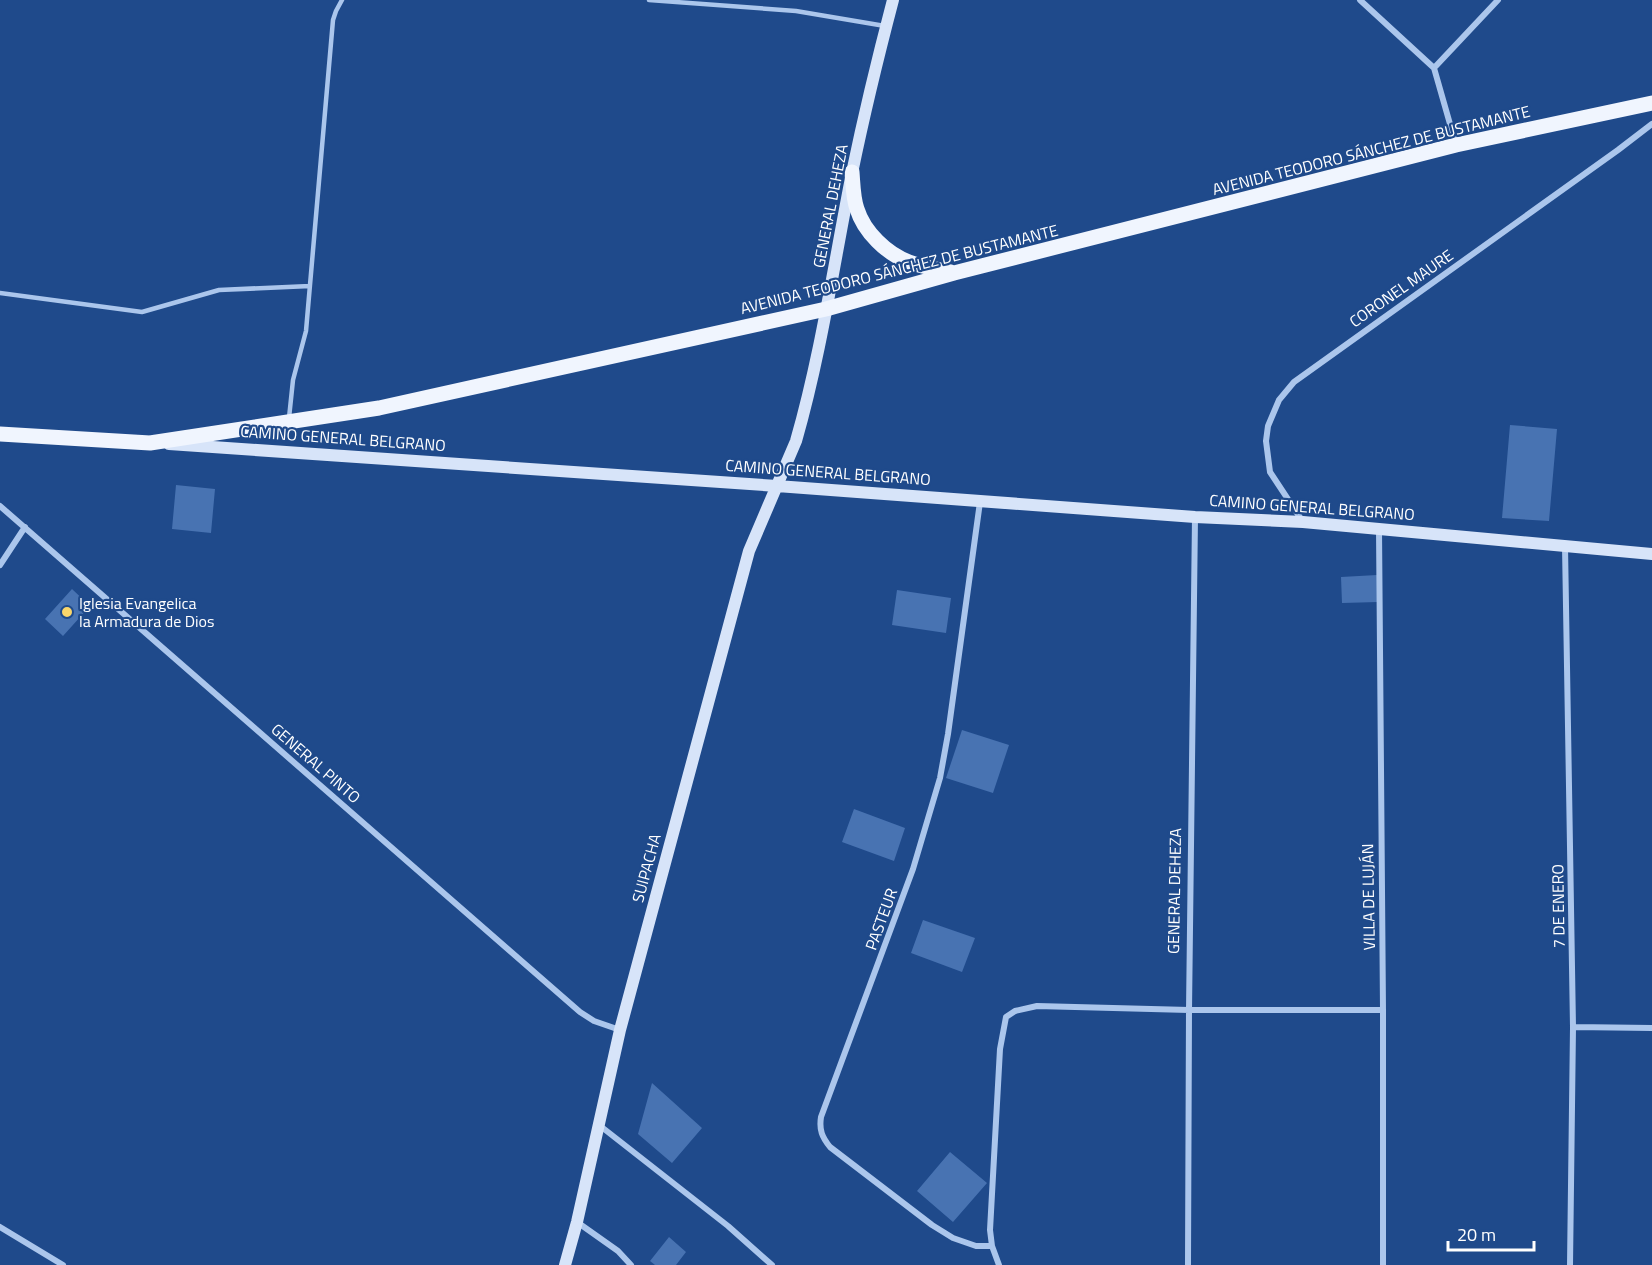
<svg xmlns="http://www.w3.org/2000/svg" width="1652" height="1265" font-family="'Titillium Web',sans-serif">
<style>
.building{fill:#4873b2}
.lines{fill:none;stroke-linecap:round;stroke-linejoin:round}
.lane{stroke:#abc6ec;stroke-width:4.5}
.street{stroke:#abc6ec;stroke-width:6}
.secondary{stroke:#d7e4f9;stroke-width:12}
.primary{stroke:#f0f5fe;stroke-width:15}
.poi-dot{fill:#fad66b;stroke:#1f4a8b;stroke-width:2}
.labels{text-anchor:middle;stroke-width:4.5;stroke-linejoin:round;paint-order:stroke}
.street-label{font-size:16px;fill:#fff;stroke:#1f4a8b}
.poi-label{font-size:16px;fill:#fff;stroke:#1f4a8b;text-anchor:start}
</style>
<rect width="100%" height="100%" fill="#1f4a8b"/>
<!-- building -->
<path class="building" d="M1510 425 1557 429 1549 521 1502 518Z
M176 485 215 489 211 533 172 529Z
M1377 575 1378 602 1342 603 1341 577Z
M72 589 90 606 63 636 45 619Z
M897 590 951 598 946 633 892 625Z
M962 730 1009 745 993 793 946 778Z
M854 809 905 828 894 861 842 842Z
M923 920 975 938 962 972 911 953Z
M652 1083 702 1128 672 1163 638 1134Z
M950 1152 987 1183 953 1222 917 1191Z
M669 1237 686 1252 676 1265H655L650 1261Z"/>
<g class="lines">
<!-- lane -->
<path class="lane" d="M649 0 796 11 885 26
M0 293 142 312 219 290 310 286
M289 418 293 380 306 331 333 20 336 11 342 0"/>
<!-- street -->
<path class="street" d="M1360 0 1434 68 1456 145
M1434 68 1498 0
M980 502 948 734 940 778 913 869 821 1117C819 1130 822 1137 830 1147L932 1225 953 1238 976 1246H992
M0 506 580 1012 594 1021 620 1030
M1303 522 1270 472 1266 441 1268 426 1279 400 1294 382 1618 150 1652 124
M1379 529 1383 1010V1265
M1565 546 1573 1027 1570 1265
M0 565 25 527
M1573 1027 1652 1028
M599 1125 728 1226 772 1265
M577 1222 618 1251 631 1265
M0 1227 63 1265
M999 1265 992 1246 990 1230 1000 1049 1006 1017 1015 1011 1037 1006 1189 1010H1383
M1188 1265 1189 1010 1195 517"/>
<!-- secondary -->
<path class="secondary" d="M169 444 777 486 1195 517 1303 522 1652 554
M565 1265 577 1222 620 1030 749 551 796 441C821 354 834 263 852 173 864 115 878 57 893 0"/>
<!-- primary -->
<path class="primary" d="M852 172C853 184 853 198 857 209 864 232 887 254 909 262 922 267 937 269 951 272
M0 434 150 443 379 408 826 309 954 273 1456 145 1652 103"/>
</g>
<!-- markers -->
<circle class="poi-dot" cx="67" cy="612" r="6"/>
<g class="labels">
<!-- street labels -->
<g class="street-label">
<text transform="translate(1371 150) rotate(-14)" y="6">AVENIDA TEODORO SÁNCHEZ DE BUSTAMANTE</text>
<text transform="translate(830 206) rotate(-79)" y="6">GENERAL DEHEZA</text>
<text transform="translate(899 269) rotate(-14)" y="6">AVENIDA TEODORO SÁNCHEZ DE BUSTAMANTE</text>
<text transform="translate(1401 288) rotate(-35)" y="6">CORONEL MAURE</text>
<text transform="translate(343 438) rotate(4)" y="6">CAMINO GENERAL BELGRANO</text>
<text transform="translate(828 472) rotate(4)" y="6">CAMINO GENERAL BELGRANO</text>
<text transform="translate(1312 507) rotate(4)" y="6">CAMINO GENERAL BELGRANO</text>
<text transform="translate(316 763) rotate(41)" y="6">GENERAL PINTO</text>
<text transform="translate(646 868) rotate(-75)" y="6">SUIPACHA</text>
<text transform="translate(1174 891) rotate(-89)" y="6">GENERAL DEHEZA</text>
<text transform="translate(1368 897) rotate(-91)" y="6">VILLA DE LUJÁN</text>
<text transform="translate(1558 906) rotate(-91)" y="6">7 DE ENERO</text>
<text transform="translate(881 919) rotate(-70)" y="6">PASTEUR</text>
</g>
<!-- poi labels -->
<g class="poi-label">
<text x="79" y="609">Iglesia Evangelica<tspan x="79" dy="18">la Armadura de Dios</tspan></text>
</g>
</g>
<!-- scale -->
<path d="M1448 1241v9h86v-9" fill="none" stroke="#ffffff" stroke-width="3"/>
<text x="1457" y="1241" font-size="18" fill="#ffffff" stroke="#1f4a8b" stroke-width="4.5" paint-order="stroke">20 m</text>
</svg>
